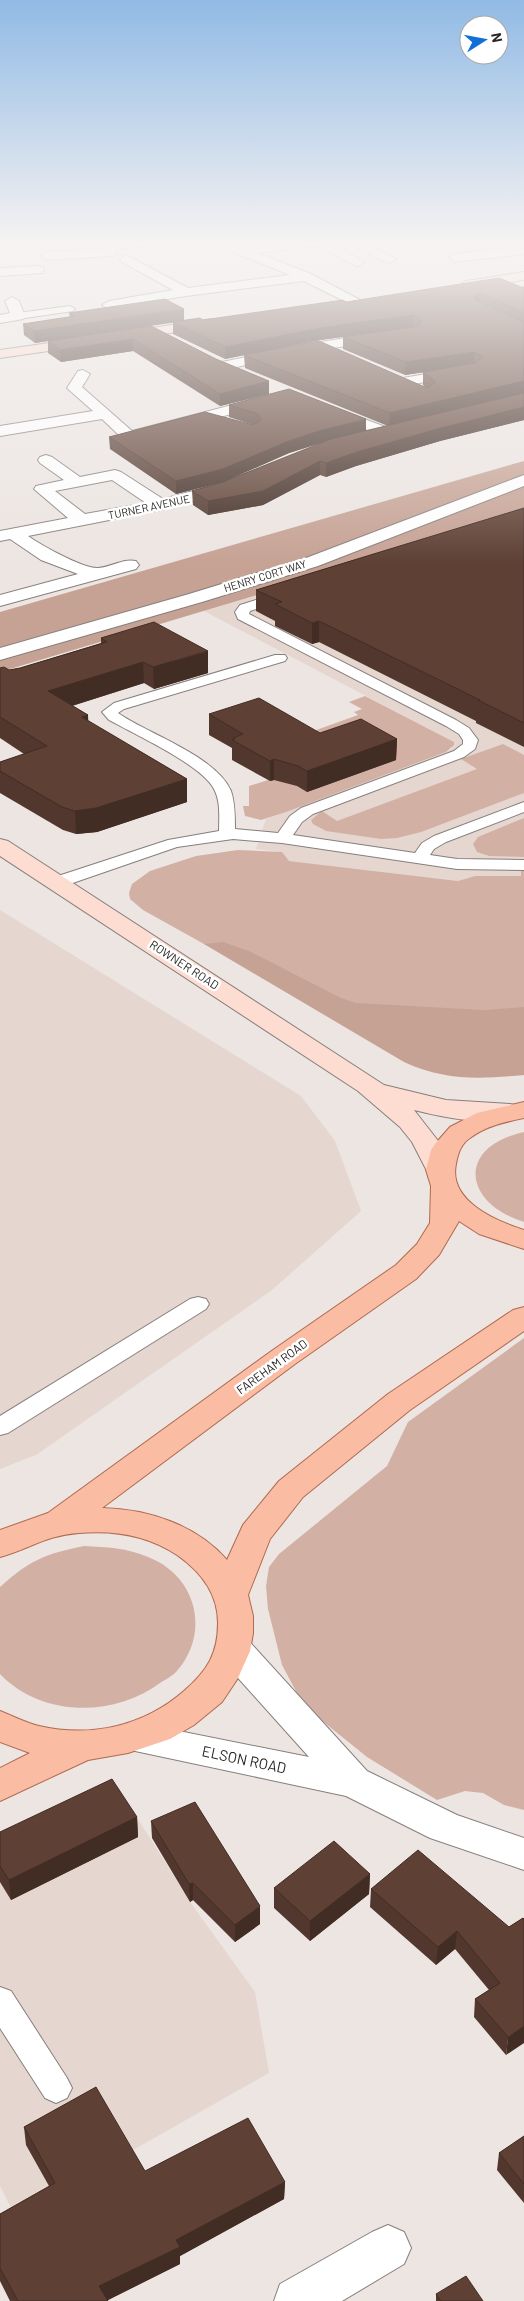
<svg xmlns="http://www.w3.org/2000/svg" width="524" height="2301" font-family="Barlow,sans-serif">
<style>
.built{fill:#e5d6d0}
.green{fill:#d2b1a4}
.forest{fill:#c6a294}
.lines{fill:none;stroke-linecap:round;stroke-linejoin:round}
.lane-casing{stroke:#867f7d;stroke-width:2}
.street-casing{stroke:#867f7d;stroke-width:2}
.secondary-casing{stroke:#867f7d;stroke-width:2}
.primary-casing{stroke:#af6a4f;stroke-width:2}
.lane{fill:#fff;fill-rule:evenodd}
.street{fill:#fff;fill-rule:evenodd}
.secondary{fill:#fdddd1;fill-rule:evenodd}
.primary{fill:#fabca3;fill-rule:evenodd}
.wall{fill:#51372d;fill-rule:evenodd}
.shaded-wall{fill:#422d24}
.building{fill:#5e4034;stroke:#422d24}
.labels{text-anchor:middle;stroke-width:5;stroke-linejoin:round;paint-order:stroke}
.far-street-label{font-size:11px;fill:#292625;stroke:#fff}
.street-label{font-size:12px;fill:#292625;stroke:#fff}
.near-street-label{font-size:15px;fill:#292625;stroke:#fff}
</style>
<rect width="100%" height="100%" fill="#ece5e2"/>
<!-- built -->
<path class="built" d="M524 515V871L521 872 522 876H475L458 881 288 861 282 852 256 849 266 819 446 752 451 749 454 742 202 610Z
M0 910 301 1096 335 1141 361 1211 272 1290 36 1455 0 1469Z
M121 1792 190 1902 255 1992 269 2073 126 2154 18 2222 0 2186V1853Z"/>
<!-- green -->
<path class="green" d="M365 696 454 742V745L446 752 286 812 261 820 245 816 243 806H249V786L290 773 308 733 358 715 354 712 362 709 349 702Z
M503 744 524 755V793L421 832 397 838 381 839 326 831 313 824 311 820 322 811 337 821 477 769 461 759Z
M524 818V857L489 856 477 852 473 844 478 837Z
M238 850 282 852 289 861 458 881 475 876H521V871H524V1010H356L204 944 143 910 130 899 129 893 132 884 150 871 196 856Z
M524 1132V1222C463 1203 456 1147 524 1132Z
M524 1338V1810L504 1805 483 1793 465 1791 437 1800 367 1757 310 1711 298 1695 282 1665 268 1609 266 1586 269 1567 279 1554 387 1466 408 1422Z
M84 1546C107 1547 127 1548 148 1557 197 1576 211 1633 176 1672 172 1676 165 1680 160 1683 113 1718 41 1717 0 1674V1587C30 1560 45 1554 84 1546Z"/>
<!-- forest -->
<path class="forest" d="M524 461V515L0 672V612Z
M223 942 249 951 341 998 356 1003 484 1010 524 1007V1075C480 1079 445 1081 404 1062L204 944Z"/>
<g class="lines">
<!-- lane casing -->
<g class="lane-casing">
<path id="lane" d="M70 306 75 309 73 311 18 319 13 316 18 313Z
M281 592 286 593 288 596 286 599 250 611 249 614 456 720 469 728 478 740 475 749 464 757 313 814 302 822 293 835 415 853 422 843 434 836 524 802V812L446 842 434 849 430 855 457 859 524 860V870L457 869 282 843 233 839 177 847 64 886H52L50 882 52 878 168 840 219 831C219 818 221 802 214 789 202 765 134 734 109 720L102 712 114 703 275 655H285L287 658 285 661 124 709 118 713C148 734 216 756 231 791 235 803 235 817 235 829L278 833 290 816 301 808 454 751 463 744V740L459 734 446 726 238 619 235 612 240 605Z
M198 1297 206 1299 209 1304 206 1309 8 1433 0 1435V1416L190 1299Z
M0 1987 11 1991 67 2078 72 2088 67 2098 56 2103 45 2098 0 2028Z"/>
</g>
<!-- street casing -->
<g class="street-casing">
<path id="street" d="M118 242H157L151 246 117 249 115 255 111 256 46 260 40 256 46 252 105 249 107 243Z
M213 242H229L244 248 293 242H329L364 262 358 266 354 265 319 246 258 253 311 274 362 301 355 305 350 304 304 281 186 296 109 309 102 305 109 301 173 290 122 262 120 259 126 255 188 288 290 275 215 245Z
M348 242H363L396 259 390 263 386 262Z
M524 246V254L455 262 449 258 455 254Z
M38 266 43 267 44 270 43 273 0 276V268Z
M12 297 19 301 25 316 23 319 0 323V315L10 313 5 301Z
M379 333 386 337 384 340 320 350 222 370 215 366 222 362 320 342Z
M460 368 467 372 465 375 403 386 396 382 403 378Z
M83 370 90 374 82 387 132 431 263 397 270 401 268 404 129 442 124 440 102 419 0 436V426L93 411 67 388 78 371Z
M332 407 391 429 394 432 391 435H381L327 415 324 412 327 409Z
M46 455 52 457 80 477 115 470 121 472 163 499 228 482 234 484 236 487 234 490 160 510 28 536C41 545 83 569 98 568 112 567 123 558 136 561L139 565 136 569 0 606V595L78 574 41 560 10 539 0 541V531L68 518 34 489 36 486 64 480 40 463 38 460 40 457ZM112 480 146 503 85 514 55 491Z
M524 475V486L318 566 202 602 0 660V648L189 594 306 558Z
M234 1635 247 1639 367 1771 457 1815 524 1838V1870L430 1838 346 1796 121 1748 115 1737 121 1726 134 1722 309 1757 221 1659 216 1649 221 1639Z
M388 2225 404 2232 411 2248 404 2264 342 2301H274L280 2284 372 2232Z"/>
</g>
<!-- secondary casing -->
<g class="secondary-casing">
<path id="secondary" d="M524 272V280L466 289 460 285 466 281Z
M211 319 218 323 216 326 125 340 118 336 125 332Z
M85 338 90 339 92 342 90 345 0 358V350Z
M0 839 8 841 384 1085 446 1100 510 1104 519 1106 523 1112 519 1118C486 1126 446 1118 414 1110L439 1142 453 1169 449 1175 439 1177 429 1175 412 1142 400 1127 358 1091 0 856Z"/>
</g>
<!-- primary casing -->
<g class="primary-casing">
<path id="primary" d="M524 1102V1118C505 1122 486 1126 470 1138 461 1144 458 1153 456 1164 448 1201 496 1221 524 1230V1249L479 1234 459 1221 439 1255 416 1279 295 1364 102 1508C148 1509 197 1525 227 1560L243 1525 279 1481 388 1394 513 1310 524 1307V1331L410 1410 303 1497 270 1539 248 1595 253 1616V1633L250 1651 238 1678 222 1702 194 1725 170 1739 128 1753 88 1760 0 1801V1768L30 1753 0 1742V1711C13 1716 26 1723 39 1726 91 1738 144 1726 184 1691 207 1671 218 1654 218 1623 218 1593 200 1571 177 1555 147 1535 114 1530 79 1533 47 1535 29 1549 0 1557V1530L48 1513 273 1350 396 1265 417 1244 430 1223 431 1186 426 1170 431 1150 435 1144 450 1127 477 1113Z"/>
</g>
<!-- lane -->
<use href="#lane" class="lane"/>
<!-- street -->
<use href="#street" class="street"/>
<!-- secondary -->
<use href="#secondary" class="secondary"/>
<!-- primary -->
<use href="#primary" class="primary"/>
</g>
<!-- wall -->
<path class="wall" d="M524 287V420L440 441 356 466 326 477 320 475 263 505 208 515 193 505 192 491 223 482 176 494 110 449 109 437 253 425 229 417V405L366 431 388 426 245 368 244 355 225 359 173 334V322L69 338 151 326 269 394 220 406 133 351 61 362 48 353V341L35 343 24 335 23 324 70 317 69 313 184 320H203L346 302ZM343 337V349L405 375 432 371 423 372V385L426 388 262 352 320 340ZM325 442 223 482 289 453Z
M524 508V747L476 723V721L319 642 312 644 275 626V621L256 611V590Z
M101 638 208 673 154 689 144 683 72 706 88 715V721L187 779V802L97 832 76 834 63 830 0 793V762L24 754 0 738V668L9 670 20 668 101 643Z
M209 714 320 733 397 739 396 760 307 792 297 786 274 780 270 781 232 760V748L209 735Z
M137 1817 138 1837 11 1900 0 1882V1832Z
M151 1821 260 1924 235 1942 193 1900 190 1902 152 1838Z
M370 1874 369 1894 310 1941 274 1908V1888Z
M371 1889 509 1927 523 1918 506 2055 474 2017 475 1999 489 1990 455 1949 436 1965 370 1907Z
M24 2127 145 2171 285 2182 284 2199 180 2256V2264L108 2300V2301H10L0 2281V2214L49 2186 26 2145Z
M524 2136V2203L497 2170 499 2153Z
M436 2294 483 2301H436Z"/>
<!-- shaded-wall -->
<path class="shaded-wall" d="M480 293V304L472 309 473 297Z
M184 309V321L35 343 34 331Z
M413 315V327L320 340 225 359V347L320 328Z
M133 339V351L61 362 60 350Z
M474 352V364L405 375 406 362Z
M269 381V394L220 406V394Z
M524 381V394L389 426 390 413Z
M524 407V420L440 441 356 466 326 477V463L357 452 441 428Z
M366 419V432L319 443 289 453 223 482 176 494V481L319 431Z
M320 461V475L263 505 208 515V501Z
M319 621V642L312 644V623Z
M208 651V673L154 689 153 667Z
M143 662 144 683 49 713 48 691Z
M88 715 89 737 82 717Z
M397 739 396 760 307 792V771Z
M274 759V780L270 781V761Z
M187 779V802L97 832 76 834 75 811Z
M137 1817 138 1837 11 1900 9 1880Z
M370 1874 369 1894 310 1941V1921Z
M193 1883V1900L190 1902 189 1884Z
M260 1906V1924L235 1942V1925Z
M457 1931 455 1949 436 1965 438 1947Z
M524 2026V2043L506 2055 508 2037Z
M285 2182 284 2199 180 2256V2264L106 2301 99 2286 176 2240Z"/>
<!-- building -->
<path class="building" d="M499 278 521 287H524V313L480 293 473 297 475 300 524 322V381L390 413 244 355 319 341 427 388 436 382 423 372 475 363 483 357 474 352 406 362 343 337 419 326 422 320 413 315 320 328 225 347 173 322 200 318 203 320 343 300 346 302Z
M165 299 184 309 34 331 23 324 75 316 69 313Z
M151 326 216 359 269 381 220 394 133 339 60 350 48 341Z
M289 389 366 419 319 431 289 441 223 469 176 481 109 437 205 412 253 425 261 420 258 414 229 405Z
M524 393V407L441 428 357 452 326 463 320 461 263 491 208 501 192 491 223 482 331 439Z
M524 508V723L478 700H480L319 621 312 623 275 604 282 602 256 590Z
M154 622 208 651 153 667 143 662 48 691 88 715 82 717 187 779 96 808 75 811 62 807 0 771V762L47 746 0 717V668L4 667 9 670 20 668 107 642 101 638Z
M259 698 320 733 361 719 397 739 307 771 298 766 274 759 270 761 232 740 235 739 233 738 243 734 209 714Z
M112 1779 137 1817 9 1880 0 1866V1832Z
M195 1802 260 1906 235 1925 193 1883 189 1884 151 1821Z
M334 1841 370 1874 310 1921 274 1888Z
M418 1850 509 1927 523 1918 524 1919V2026L508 2037 475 1999 500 1983 457 1931 438 1947 371 1889Z
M96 2087 145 2171 248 2118 285 2182 176 2240 180 2247 99 2286 108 2301H18L0 2268V2214L55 2183 24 2127Z
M524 2136V2184L499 2153Z
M466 2276 483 2301H441L436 2294Z"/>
<!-- sky -->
<linearGradient id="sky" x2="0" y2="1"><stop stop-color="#91bae5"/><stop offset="0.43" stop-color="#f6f3f2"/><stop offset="1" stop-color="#f6f3f2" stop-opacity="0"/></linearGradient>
<rect width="524" height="564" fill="url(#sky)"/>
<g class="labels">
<!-- far-street labels -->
<g class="far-street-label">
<text transform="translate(149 507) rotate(-12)" y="4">TURNER AVENUE</text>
<text transform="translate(265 576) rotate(-17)" y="4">HENRY CORT WAY</text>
</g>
<!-- street labels -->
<g class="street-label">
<text transform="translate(184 965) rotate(33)" y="4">ROWNER ROAD</text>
<text transform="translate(272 1367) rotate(-36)" y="4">FAREHAM ROAD</text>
</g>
<!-- near-street labels -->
<g class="near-street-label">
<text transform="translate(244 1760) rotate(12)" y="5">ELSON ROAD</text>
</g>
</g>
<!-- north arrow -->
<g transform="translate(484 40) rotate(79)"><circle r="24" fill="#ffffff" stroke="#a9a8a8"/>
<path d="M0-4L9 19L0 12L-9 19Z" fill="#1170d8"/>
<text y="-8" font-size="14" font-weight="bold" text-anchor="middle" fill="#292625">N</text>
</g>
</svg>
